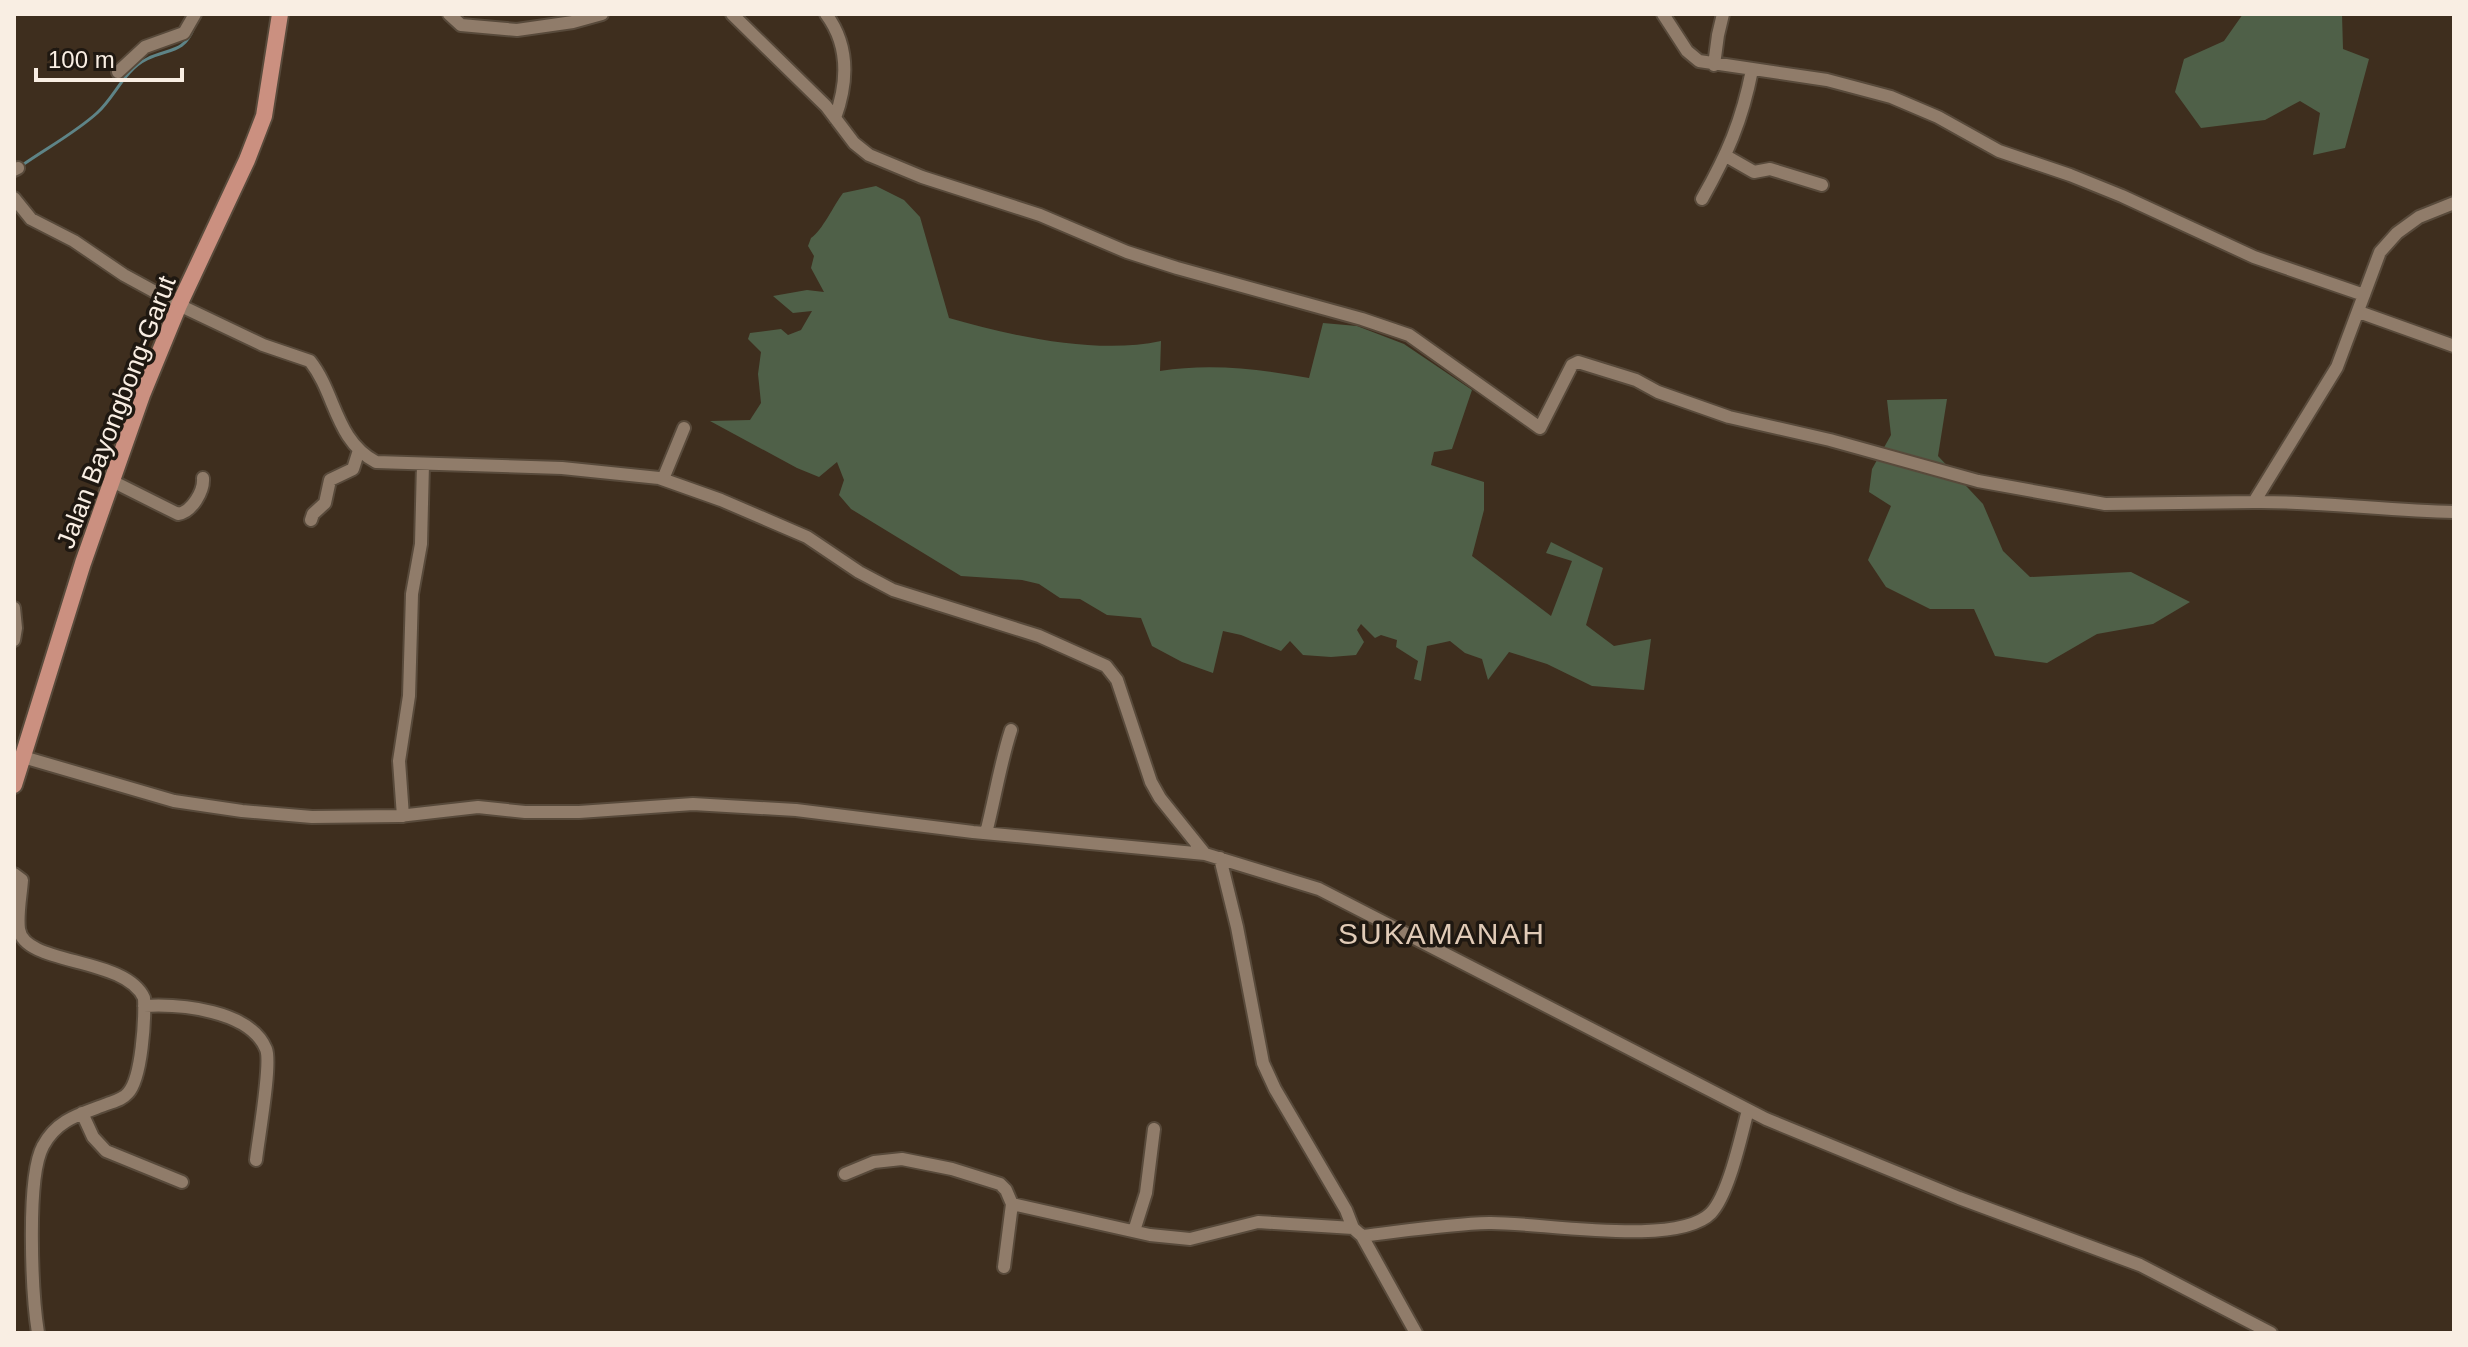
<svg xmlns="http://www.w3.org/2000/svg" width="2468" height="1347" font-family="Arial,sans-serif">
<style>
.forest{fill:#4f6048}
.lines{fill:none;stroke-linecap:round;stroke-linejoin:round}
.stream{stroke:#5e8487;stroke-width:3}
.minor-casing{stroke:#584a3b;stroke-width:16}
.major-casing{stroke:#584a3b;stroke-width:20}
.minor{stroke:#907c6a;stroke-width:12}
.major{stroke:#cb9080;stroke-width:16}
.labels{text-anchor:middle;stroke-width:7;stroke-linejoin:round;paint-order:stroke}
.street-label{font-size:26px;fill:#f9eee3;stroke:#1f1811}
.quarter-label{font-size:30px;letter-spacing:2px;fill:#e1cbb7;stroke:#1f1811}
</style>
<rect width="100%" height="100%" fill="#3e2e1e"/>
<!-- forest -->
<path class="forest" d="M2243 14H2342L2343 49 2369 59 2345 148 2313 155 2320 113 2300 101 2265 120 2201 128 2175 92 2184 59 2224 41Z
M876 186 904 200 920 217 949 318C1012 336 1097 355 1161 341L1160 371C1210 363 1260 369 1309 378L1323 323 1357 326 1404 344 1472 390 1452 449 1434 452 1431 465 1484 482V510L1472 556 1551 616 1572 561 1546 553 1551 542 1603 568 1586 625 1614 646 1651 639 1644 690 1592 686 1547 664 1509 652 1488 680 1482 659 1465 653 1450 641 1427 646 1421 681 1414 679 1418 661 1396 647 1397 640 1381 635 1375 638 1361 624 1357 630 1364 642 1356 655 1331 657 1303 655 1290 641 1281 651 1241 635 1223 631 1213 673 1182 662 1152 646 1141 618 1107 615 1080 599 1060 598 1039 584 1022 580 961 576 851 509 839 495 844 480 837 462 819 477 797 468 710 421 750 420 761 403 758 374 761 352 748 339 750 333 781 329 788 335 801 330 812 311 793 313 773 296 807 290 824 292 811 268 814 256 808 246 811 238C822 231 834 205 843 193Z
M1947 399 1938 456 1983 504 2003 551 2030 577 2131 572 2190 602 2153 624 2097 634 2047 663 1995 656 1974 609H1930L1886 587 1868 560 1891 506 1869 492 1872 469 1891 435 1887 400Z"/>
<g class="lines">
<!-- stream -->
<path class="stream" d="M21 166C45 149 75 133 97 113 115 97 124 70 147 59 169 48 184 54 194 27"/>
<!-- minor casing -->
<g class="minor-casing">
<path id="minor" d="M449 14 461 25 517 30 573 22 602 14
M732 14 826 106 854 143 869 155 922 177 1040 215 1127 252 1177 268 1362 319 1409 335 1540 428 1572 365 1578 362 1636 380 1658 392 1729 417 1830 440 1978 481 2105 504 2254 502 2337 367 2380 252 2397 233 2419 217 2454 203
M826 14C850 46 848 82 835 118
M1663 14 1687 51 1699 61 1827 80 1891 97 1938 117 1999 151 2070 175 2122 196 2254 257 2364 295
M1714 65 1718 35 1723 14
M118 72 145 47 184 33 195 14
M1726 156 1754 172 1770 169 1822 185
M14 170 18 168
M14 198 31 219 74 241 124 275 179 305 263 345 310 361C336 394 335 440 376 462L562 468 659 478 721 500 807 537 859 572 893 590 1039 636 1106 666 1117 680 1151 782 1160 798 1205 854 1319 889 1766 1119 1959 1198 2140 1265 2271 1333
M1702 199C1727 155 1742 121 1752 70
M2359 312 2454 346
M663 479 684 428
M112 481 178 514C192 512 204 491 203 478
M2254 502C2321 501 2387 511 2454 512
M311 520 313 514 325 503 330 480 353 469 359 450
M14 608 16 628 14 640
M23 757 174 801 242 811 312 817 399 816 478 807 525 812H579L693 804 796 810 973 832 1205 854
M403 816 399 761 409 696 412 594 421 544 423 464
M986 833C995 798 1000 764 1011 730
M1220 858 1237 927 1263 1063 1275 1089 1346 1210 1353 1228 1362 1236C1404 1231 1447 1224 1489 1223 1538 1222 1677 1248 1711 1213 1729 1194 1741 1136 1748 1110
M14 874 22 880C21 895 17 914 19 929 24 966 125 956 144 998 145 1019 142 1078 128 1093 123 1099 115 1101 107 1104 81 1114 57 1119 43 1146 26 1177 32 1295 38 1333
M144 1006C180 1004 250 1010 266 1049 272 1063 258 1141 256 1160
M82 1113 93 1137 106 1151 182 1182
M845 1174 874 1162 902 1159 952 1169 1000 1184 1006 1190 1012 1204
M1134 1231 1146 1193 1154 1129
M1362 1236 1416 1333
M1004 1267 1012 1204 1150 1235 1190 1239 1258 1222 1353 1228"/>
</g>
<!-- major casing -->
<g class="major-casing">
<path id="major" d="M14 785 83 563 142 395 179 305 247 160 264 116 280 14"/>
</g>
<!-- minor -->
<use href="#minor" class="minor"/>
<!-- major -->
<use href="#major" class="major"/>
</g>
<g class="labels">
<!-- street labels -->
<g class="street-label">
<text transform="translate(116 412) rotate(-69)" y="9">Jalan Bayongbong-Garut</text>
</g>
<!-- quarter labels -->
<g class="quarter-label">
<text x="1442" y="944">SUKAMANAH</text>
</g>
</g>
<!-- border -->
<rect width="2468" height="1347" fill="none" stroke="#f9eee3" stroke-width="32"/>
<!-- scale -->
<path d="M36 68v12h146v-12" fill="none" stroke="#f9eee3" stroke-width="4"/>
<text x="48" y="68" font-size="24" fill="#f9eee3" stroke="#1f1811" stroke-width="6" paint-order="stroke">100 m</text>
</svg>
